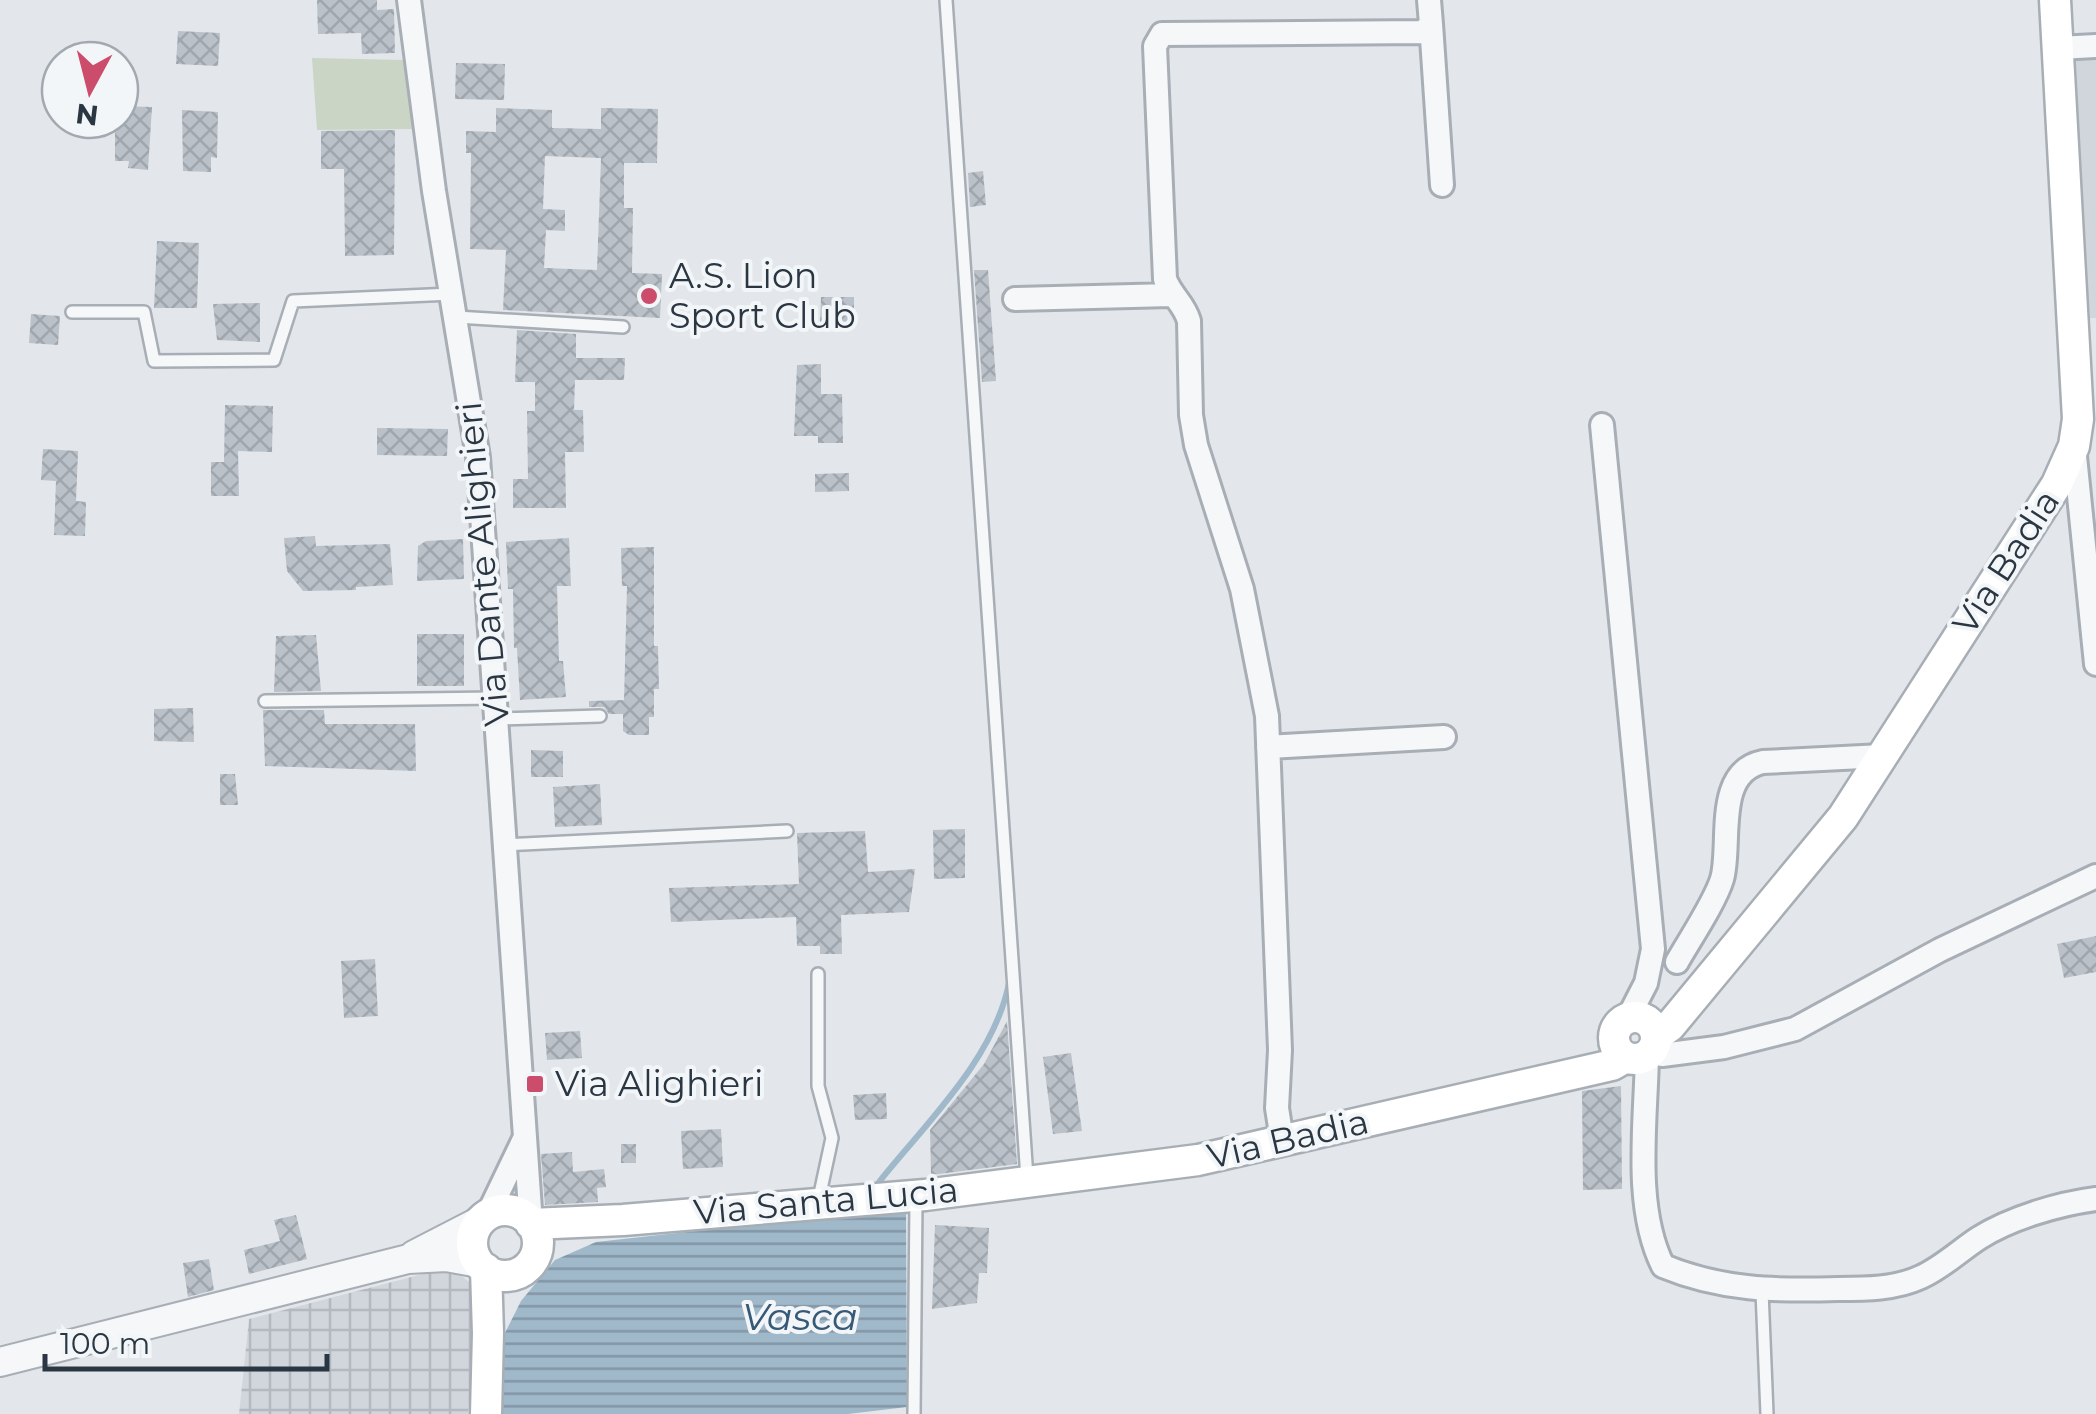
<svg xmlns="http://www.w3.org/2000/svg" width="2096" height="1414" font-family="Montserrat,sans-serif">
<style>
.built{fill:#d1d6dd}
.industrial{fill:url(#industrial-grid)}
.grass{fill:#cad5c5}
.water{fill:url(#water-rules)}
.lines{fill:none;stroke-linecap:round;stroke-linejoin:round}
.stream{stroke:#9fb8ca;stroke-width:6}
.building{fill:url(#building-cross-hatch);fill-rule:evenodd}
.service-casing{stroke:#a8aeb5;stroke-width:16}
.minor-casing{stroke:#a8aeb5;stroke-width:28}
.tertiary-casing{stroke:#a8aeb5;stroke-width:32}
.secondary-casing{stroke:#a8aeb5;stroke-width:35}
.service{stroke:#f6f7f9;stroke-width:11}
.minor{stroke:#f6f7f9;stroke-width:22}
.tertiary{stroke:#f6f7f9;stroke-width:28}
.secondary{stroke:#fff;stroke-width:30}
.poi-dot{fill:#cc4c6c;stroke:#f3f6f8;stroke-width:4}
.labels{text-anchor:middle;stroke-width:8;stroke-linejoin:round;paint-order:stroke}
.poi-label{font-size:35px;fill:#2b3643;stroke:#f3f6f8;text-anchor:start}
.street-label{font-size:35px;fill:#2b3643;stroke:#f3f6f8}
.water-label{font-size:38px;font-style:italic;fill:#365976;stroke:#f3f6f8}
</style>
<defs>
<pattern id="industrial-grid" width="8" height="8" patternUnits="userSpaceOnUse" patternTransform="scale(2.5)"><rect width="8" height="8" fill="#d1d6dd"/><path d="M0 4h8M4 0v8" fill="none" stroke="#b4b8bf"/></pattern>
<pattern id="water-rules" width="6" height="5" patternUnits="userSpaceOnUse" patternTransform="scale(2.5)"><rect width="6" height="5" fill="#9fb8ca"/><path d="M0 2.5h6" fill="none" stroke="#8296a6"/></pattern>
<pattern id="building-cross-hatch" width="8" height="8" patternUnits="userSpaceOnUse" patternTransform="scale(2.5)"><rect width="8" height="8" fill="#bac1c8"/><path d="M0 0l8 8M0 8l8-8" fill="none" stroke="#a0a6ad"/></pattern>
</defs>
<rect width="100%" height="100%" fill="#e3e7eb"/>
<!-- built -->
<path class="built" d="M2096 57V318L2079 319 2071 59Z"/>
<!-- industrial -->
<path class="industrial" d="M450 1267 477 1288 468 1414H239L249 1319Z"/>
<!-- grass -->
<path class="grass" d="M312 58 405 60 412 129 317 130Z"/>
<!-- water -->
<path class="water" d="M906 1208 907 1407 848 1414H503L502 1339 521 1301 555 1260 596 1242Z"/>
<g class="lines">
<!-- stream -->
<path class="stream" d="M879 1182C926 1123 994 1059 1009 983"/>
</g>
<!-- building -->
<path class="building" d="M317 0H377V10L394 9 395 53 362 54 361 33 318 34Z
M178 31 220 33 218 66 176 64Z
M456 63 505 64 504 100 455 99Z
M120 106 152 107 148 170 128 168 129 161H115V120H120Z
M496 108 552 110V128L601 129V108L658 109 657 163H624V208H633L632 273 662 274 660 318 503 310 506 250 470 249 471 153H466V131L496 132ZM545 156 601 158 597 270 544 268 546 230 565 231V210L543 209Z
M182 110 218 112 217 158 211 157V172L183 171Z
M395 130 394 255 345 256 344 169H321V131Z
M983 171 986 205 970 207 968 173Z
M157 241 199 243 197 308H154Z
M974 270H988L996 381 982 382Z
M821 297H854V322H820Z
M260 303V342L217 340 213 304Z
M31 314 60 316 58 345 29 343Z
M517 330 576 334V358H625L624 380H575L574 410H583L584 452H565L566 508H513V479H528L527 411H535V382H515Z
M821 364V394H842L843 443H818V436H794L797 365Z
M225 405 273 406 272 452 238 451 239 496H211V462H224Z
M377 428 448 429 447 456 377 455Z
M43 449 78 451 76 501 86 502 85 536 54 535 56 481 41 480Z
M849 473V491L815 492V474Z
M315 536 316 546 390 544 393 585 356 587V590L303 591 287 571 284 538Z
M569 538 571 586H557L559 661H563L566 697 520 700 517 648H514L513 589H508L506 542Z
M463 539 464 579 417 581 418 546 426 541Z
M654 547V646H658L659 689H654V717H649V735H629L623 731V714H609L604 707H589V701L624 700 627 586H622L621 548Z
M417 634H464V686H417Z
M316 635 321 691 274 692 276 636Z
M193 708 194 742 154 741V709Z
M263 710H324L325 724H415L416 771 265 766Z
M531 750 563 751V777H531Z
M220 774H235L238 805H220Z
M600 784 602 825 555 827 553 787Z
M965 829V878L934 879 933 830Z
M865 831 868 872 915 869 909 912 841 915 842 954H820V946H797L796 917 671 922 669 888 799 884 797 833Z
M2096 936V972L2064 978 2057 944Z
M375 959 378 1016 344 1018 341 961Z
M1007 1021 1017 1164 931 1175 930 1130 984 1064Z
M580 1031 582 1058 547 1060 545 1033Z
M1071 1053 1082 1131 1053 1134 1043 1057Z
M1621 1086 1622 1189 1583 1190 1582 1091Z
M886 1093 887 1119 855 1120 853 1095Z
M721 1129 723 1167 683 1169 681 1131Z
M621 1144H636V1163H621Z
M572 1152 573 1172 604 1169 606 1187 597 1188 598 1202 545 1205 541 1154Z
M296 1215 307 1259 249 1274 244 1250 280 1241 274 1220Z
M935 1225 989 1228 987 1273H979L977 1303 932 1309Z
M209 1259 214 1290 188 1297 183 1263Z"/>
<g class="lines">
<!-- service casing -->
<g class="service-casing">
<path id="service" d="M946 0 1027 1178
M72 312H144L154 361 274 360 293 301 452 294
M456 317 623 327
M265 701 496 698
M497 719 600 716
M505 845 787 831
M818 974V1086L832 1138 818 1203
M1762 1291 1767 1414
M914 1414 916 1200"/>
</g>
<!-- minor casing -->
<g class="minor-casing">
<path id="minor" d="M409 0 434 191 478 457 531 1224
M1431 24 1442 185
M2058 48 2096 46
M1015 299 1171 295
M1602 425 1653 949 1646 983 1628 1018
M2074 446 2096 664
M1268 747 1444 737
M1677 962C1690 939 1715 902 1722 879 1732 846 1713 772 1763 762L1882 756
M1652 1051 1662 1055 1724 1047 1795 1029 1940 950 2096 876
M1647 1055C1646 1121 1633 1206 1663 1266 1721 1290 1776 1291 1838 1289 1866 1289 1895 1289 1921 1277 1943 1267 1959 1251 1979 1238 2011 1218 2058 1204 2096 1199
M1282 1140 1277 1108 1280 1050 1267 716 1242 589 1196 445 1191 415 1189 321C1184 303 1171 296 1165 279L1155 46 1162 34 1423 32 1431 24 1429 0
M487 1216 524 1139"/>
</g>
<!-- tertiary casing -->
<g class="tertiary-casing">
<path id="tertiary" d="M414 1255 480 1221
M0 1362 408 1259 446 1257 479 1263"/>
</g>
<!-- secondary casing -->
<g class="secondary-casing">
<path id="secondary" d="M1614 1038a21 21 0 1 1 42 0a21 21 0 1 1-42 0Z
M1656 1036 1670 1026 1843 817 2057 484 2074 446 2078 419 2055 0
M472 1243a33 33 0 1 1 66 0a33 33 0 1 1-66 0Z
M531 1224 623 1220 925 1195 1198 1160 1612 1065 1626 1057
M486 1269 488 1333 486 1414"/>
</g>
<!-- service -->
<use href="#service" class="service"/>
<!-- minor -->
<use href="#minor" class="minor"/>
<!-- tertiary -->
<use href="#tertiary" class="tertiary"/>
<!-- secondary -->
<use href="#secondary" class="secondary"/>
</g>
<!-- markers -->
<g class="poi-dot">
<circle cx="649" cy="296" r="10"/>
<rect x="525" y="1074" width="20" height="20" rx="5"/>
</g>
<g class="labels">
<!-- poi labels -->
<g class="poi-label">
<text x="669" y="288">A.S. Lion<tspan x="669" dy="40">Sport Club</tspan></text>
<text x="555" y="1096">Via Alighieri</text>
</g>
<!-- street labels -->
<g class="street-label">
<text transform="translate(2006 562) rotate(-57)" y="12">Via Badia</text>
<text transform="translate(483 564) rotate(-95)" y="12">Via Dante Alighieri</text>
<text transform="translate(1288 1139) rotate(-13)" y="12">Via Badia</text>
<text transform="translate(826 1201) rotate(-5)" y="12">Via Santa Lucia</text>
</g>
<!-- water labels -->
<g class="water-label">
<text x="800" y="1330">Vasca</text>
</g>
</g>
<!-- north arrow -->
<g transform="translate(90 90) rotate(187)"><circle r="48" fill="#f3f6f8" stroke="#a3a9b0" stroke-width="2.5"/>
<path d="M0-8L18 38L0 25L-18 38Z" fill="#cc4c6c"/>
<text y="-15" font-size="28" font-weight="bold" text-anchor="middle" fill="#2b3643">N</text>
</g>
<!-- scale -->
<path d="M45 1354v15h282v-15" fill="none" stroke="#2b3643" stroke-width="5"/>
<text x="60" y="1354" font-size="30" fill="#2b3643" stroke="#f3f6f8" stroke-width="8" paint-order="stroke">100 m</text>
</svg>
